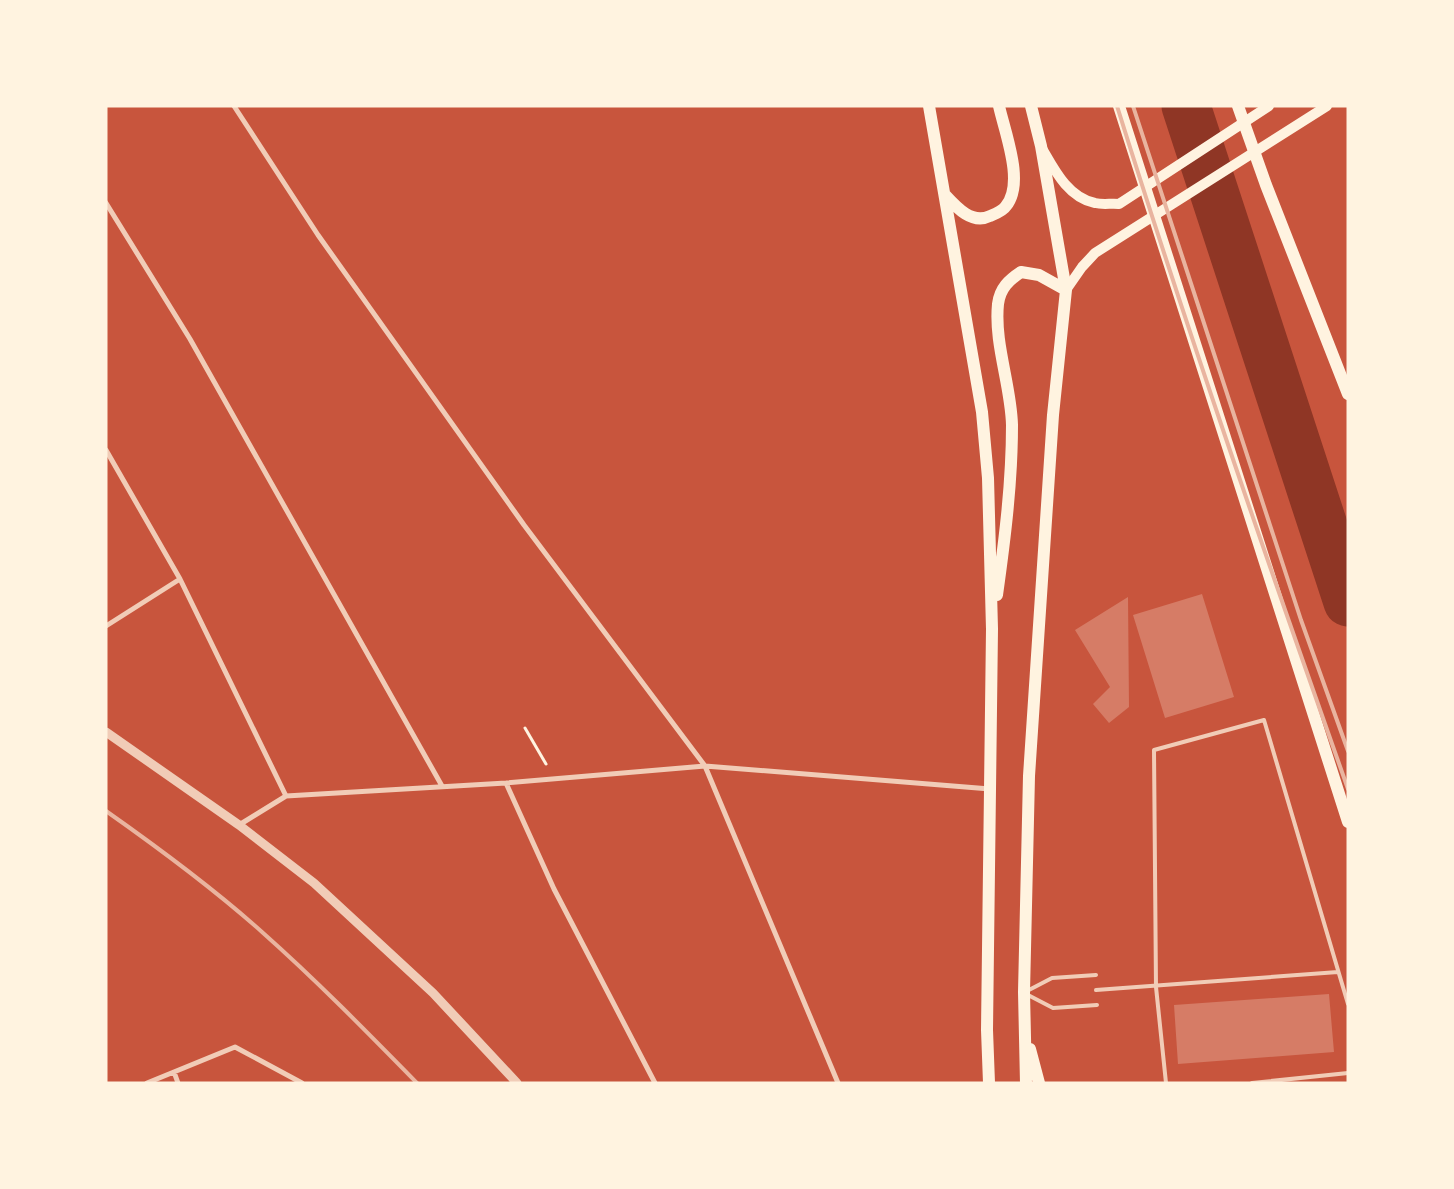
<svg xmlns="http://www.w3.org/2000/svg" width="1454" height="1189" font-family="Rubik,sans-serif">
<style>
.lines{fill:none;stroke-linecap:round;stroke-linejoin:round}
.river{stroke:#8f3625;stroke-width:49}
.building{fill:#d67c66}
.path{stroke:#fff3e0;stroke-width:3}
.service{stroke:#f1ccb7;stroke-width:4}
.minor{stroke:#f1ccb7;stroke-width:5}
.tertiary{stroke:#f1ccb7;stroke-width:9}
.secondary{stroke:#fff3e0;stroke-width:10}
.primary{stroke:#fff3e0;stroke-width:12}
.rail{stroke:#e9b49f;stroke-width:4}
</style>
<rect width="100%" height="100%" fill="#c8553d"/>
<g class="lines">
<!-- river -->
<path class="river" d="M1186 106 1348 602"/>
</g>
<!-- building -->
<path class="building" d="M1202 594 1234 697 1165 718 1133 615Z
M1128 597 1129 707 1109 723 1093 704 1110 687 1075 630Z
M1329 994 1334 1052 1178 1064 1174 1005Z"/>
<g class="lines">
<!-- path -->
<path class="path" d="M525 728 546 764"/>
<!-- service -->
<path class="service" d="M1096 990 1338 972
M1027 991 1052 978 1096 975
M1028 995 1053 1008 1097 1005
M1166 1083 1156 987 1154 750 1264 720 1348 1004
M1252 1083 1348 1073"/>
<!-- minor -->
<path class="minor" d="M234 106 318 235 524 525 705 766 838 1083
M106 203 190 339 442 786
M106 450 180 579 286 796
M106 626 180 579
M506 783 554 889 655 1083
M239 825 286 796 506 783 705 766 990 789
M174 1072 178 1083
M147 1083 235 1047 302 1083"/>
<!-- tertiary -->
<path class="tertiary" d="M106 732 239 825 314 883 433 993 517 1083"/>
<!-- secondary -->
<path class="secondary" d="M1043 150C1055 171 1069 198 1095 203 1103 205 1112 203 1119 204L1269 106
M1066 290 1082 267 1095 253 1327 106"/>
<!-- primary -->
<path class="primary" d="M929 106 982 412 988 478 992 629 987 1030 989 1083
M1119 106 1348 822
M1238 106 1266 185 1348 394
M945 195C956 207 972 225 990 216 995 214 1003 211 1006 206 1025 183 1005 133 999 106
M997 595C1005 538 1012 482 1012 425 1011 385 994 344 998 304 1000 288 1009 280 1021 272L1039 275 1066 290
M1030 1049 1039 1083
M1026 1083 1024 992 1029 776 1053 415 1066 290 1041 146 1031 106"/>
<!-- rail -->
<path class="rail" d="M1117 106C1189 336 1268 563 1348 789
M1133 106 1301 620 1348 751
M106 811C160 849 213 888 262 932 316 980 366 1031 417 1083"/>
</g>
<!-- border -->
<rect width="1454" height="1189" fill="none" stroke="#fff3e0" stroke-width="215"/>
</svg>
